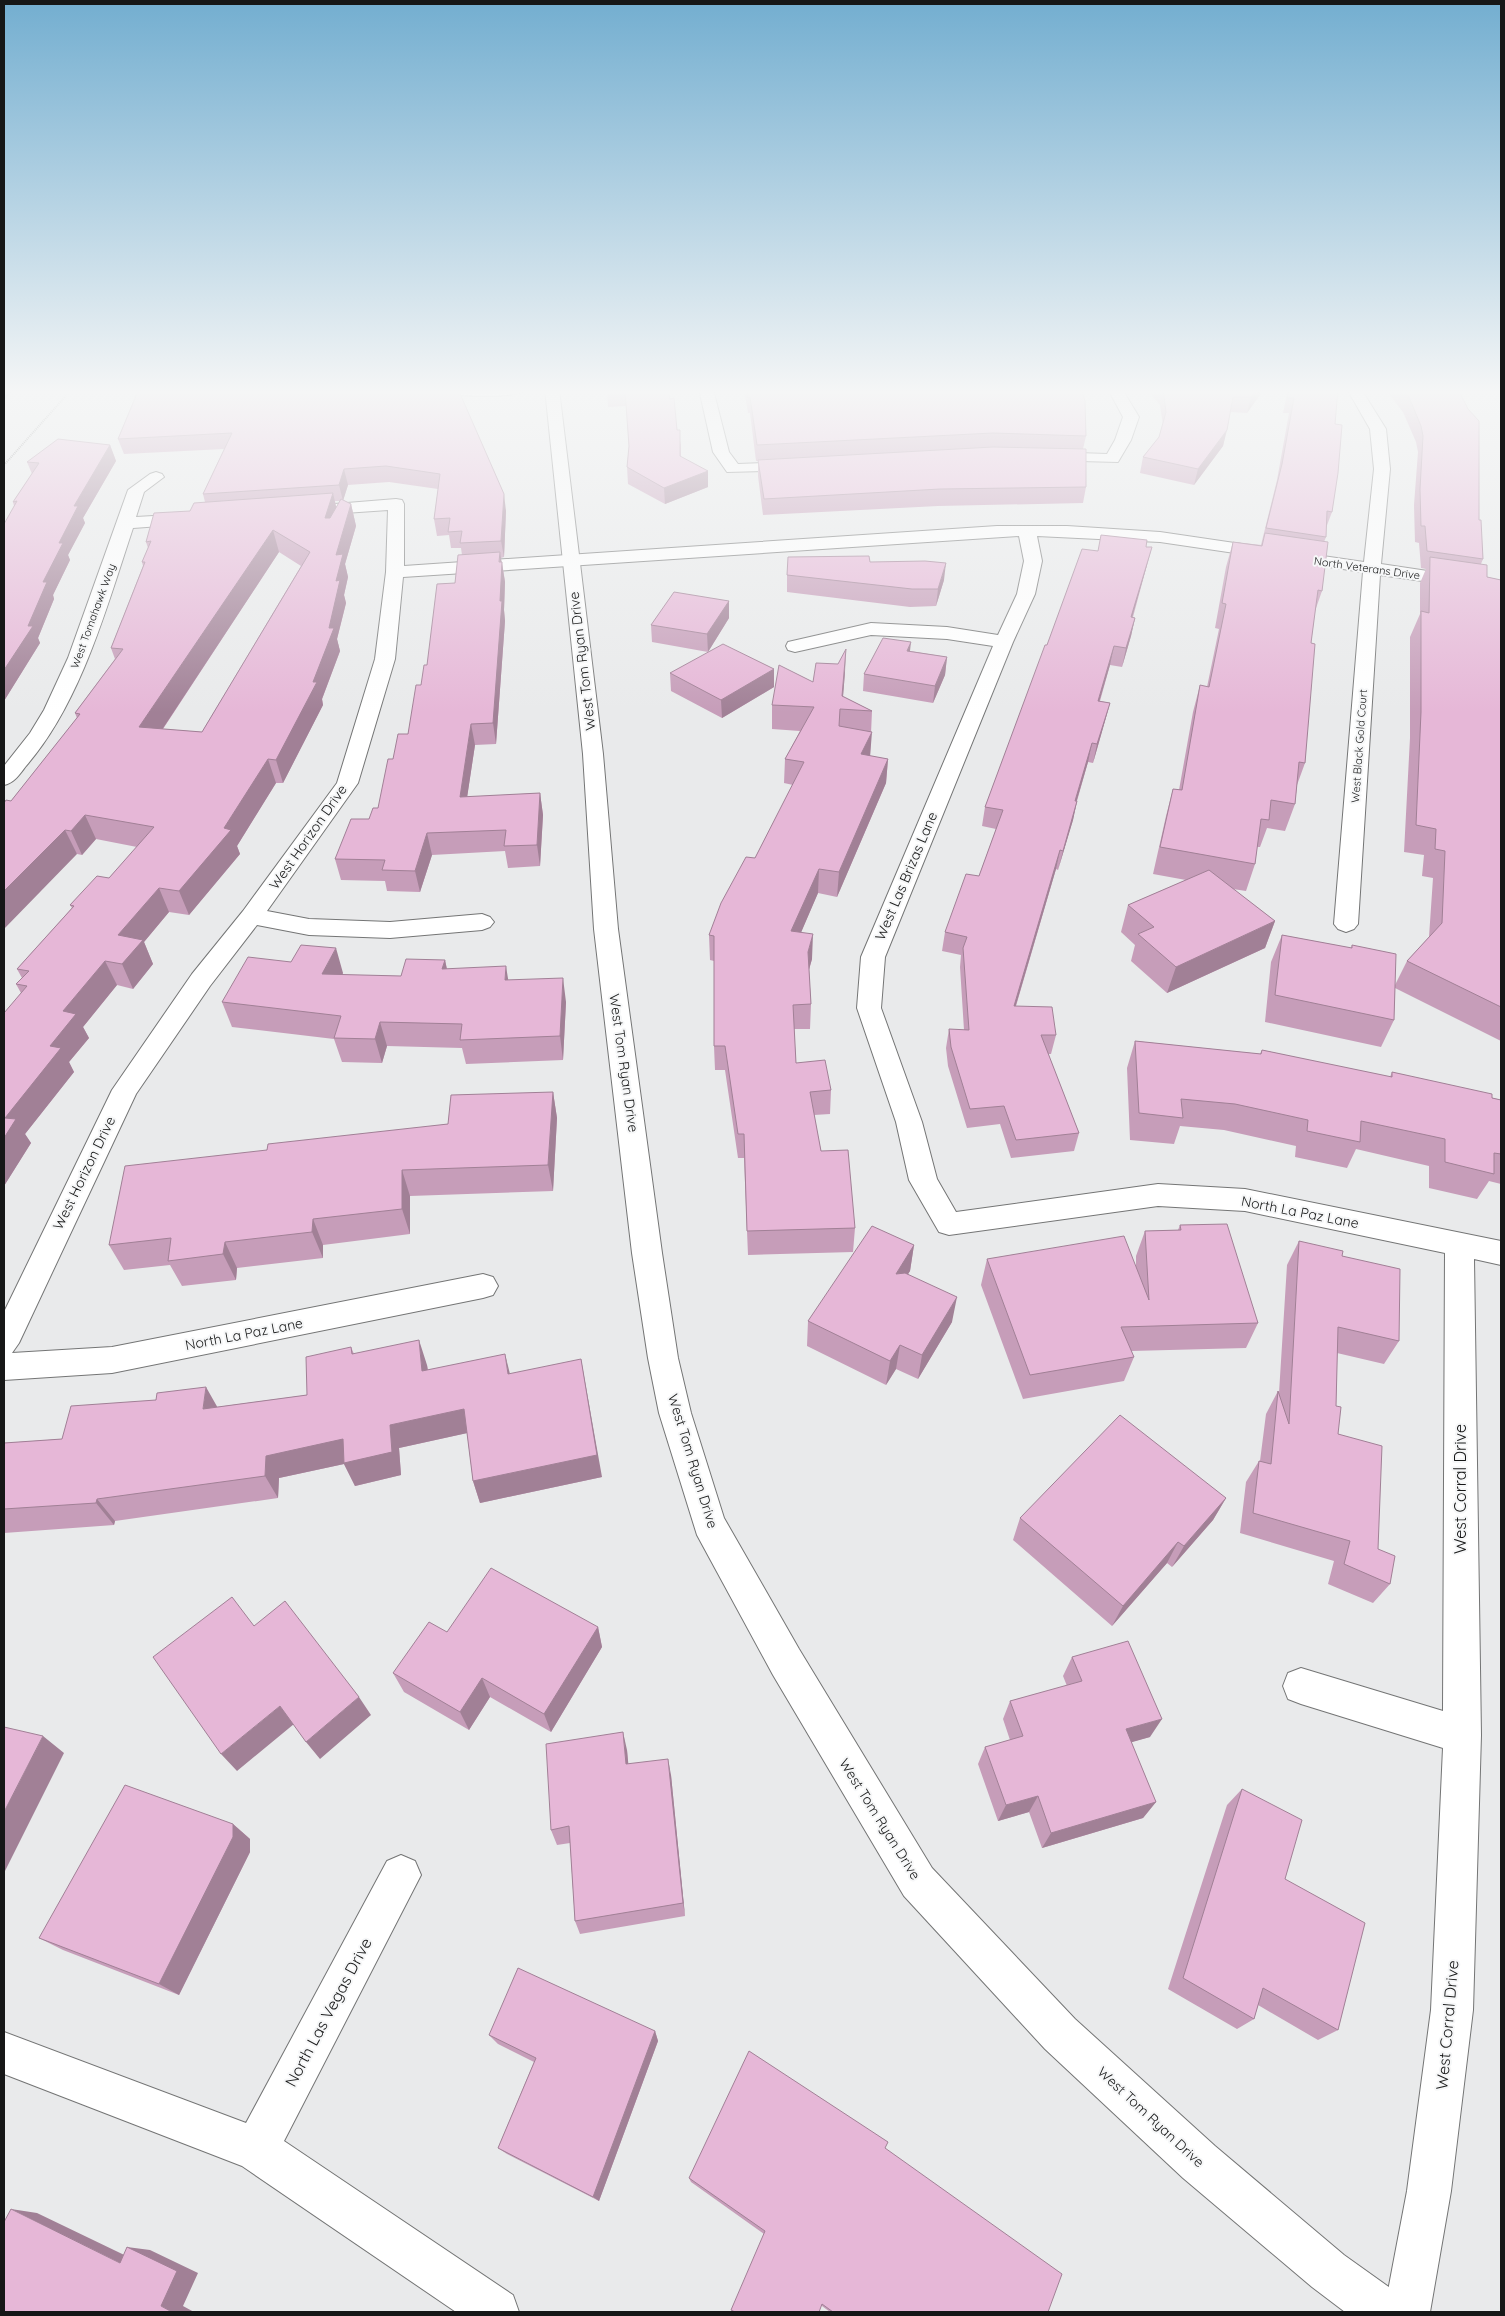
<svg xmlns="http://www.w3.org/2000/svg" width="1505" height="2316" font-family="Quicksand,sans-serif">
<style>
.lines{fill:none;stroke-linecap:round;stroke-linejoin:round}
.stream{stroke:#64a6ac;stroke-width:6}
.street-casing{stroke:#747575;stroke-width:2}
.secondary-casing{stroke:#747575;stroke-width:2}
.path{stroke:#7d7e7f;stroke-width:2;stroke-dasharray:1 1;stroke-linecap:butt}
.street{fill:#fff;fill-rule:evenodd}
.secondary{fill:#fff;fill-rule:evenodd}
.wall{fill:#c69db9;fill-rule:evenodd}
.shaded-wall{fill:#a18096}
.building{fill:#e6b7d7;stroke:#a18096;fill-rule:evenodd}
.labels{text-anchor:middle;stroke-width:4;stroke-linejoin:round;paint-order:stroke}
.far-street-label{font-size:11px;fill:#161717;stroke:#f6f7f8}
.street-label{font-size:14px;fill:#161717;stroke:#f6f7f8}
.near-street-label{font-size:16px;fill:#161717;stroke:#f6f7f8}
</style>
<rect width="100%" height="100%" fill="#e9eaeb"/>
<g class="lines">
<!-- stream -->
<path class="stream" d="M4 396 10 389"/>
<!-- street casing -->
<g class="street-casing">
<path id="street" d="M415 389H527C518 401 439 394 422 393Z
M699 389H713L729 452 738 464 796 462 802 464 804 467 802 470 727 472 713 452Z
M1108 389H1122L1139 417 1131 440 1118 462 1043 460 1041 457 1043 454 1049 452 1107 454 1115 440 1123 417Z
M1347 389H1361L1386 429 1390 469 1381 564 1501 582V592L1380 575 1358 924 1354 929 1346 932 1338 929 1334 924 1363 572 1160 542 1037 536 1042 561 1035 594 1013 642 885 957 881 1008 922 1122 937 1179 956 1212 1158 1184 1245 1189 1501 1241V1265L1474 1259 1481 1735 1473 2010 1451 2191 1430 2312H1384L1407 2191 1431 2010 1443 1748 1301 1704 1288 1699 1283 1686 1288 1673 1301 1668 1443 1711 1445 1253 1245 1211 1158 1206 949 1235 939 1232 909 1180 896 1122 857 1008 861 957 993 646 947 639 871 635 795 652 788 650 786 646 788 642 871 623 947 627 998 635 1017 594 1024 561 1019 536 403 577 395 659 358 783 267 911 309 919 390 922 482 914 490 917 494 922 490 927 482 930 390 938 309 935 257 925 210 986 136 1094 19 1343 12 1353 112 1347 483 1274 493 1277 498 1286 493 1295 483 1298 112 1373 4 1380V1312L112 1090 192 974 243 911 337 783 375 659 386 572 388 510 316 515 310 514 308 510 310 506 396 499 402 500 404 504V566L997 526H1067L1160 532 1364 562 1374 469 1370 429Z
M156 472 162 474 164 477 144 492 136 517 188 514 194 515 196 519 194 523 188 524 133 528C107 606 81 703 26 766 19 775 14 783 4 785V766L30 733 44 710 68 658 128 490 150 474Z
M401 1855 415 1861 421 1875 284 2141 513 2295 519 2312H456L242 2166 4 2074V2032L246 2123 387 1861Z"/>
</g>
<!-- secondary casing -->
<g class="secondary-casing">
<path id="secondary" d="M545 389H559L603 754 618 929 662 1253 678 1358 691 1413 724 1518 799 1649 932 1868 1075 2019 1215 2146 1344 2255 1400 2295 1406 2312H1345L1312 2287 1183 2178 1045 2049 904 1896 773 1675 697 1535 659 1413 648 1358 632 1253 594 929 583 754Z"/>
</g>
<!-- path -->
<path class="path" d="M4 465 72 389"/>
<!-- street -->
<use href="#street" class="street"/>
<!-- secondary -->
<use href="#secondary" class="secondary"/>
</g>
<!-- wall -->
<path class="wall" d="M136 389H460L461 396 506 511 504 557 501 558V562H502L505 582 504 610 505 621 496 744 475 745 467 797 540 793 543 815 540 866 508 868 505 851 432 855 420 892 387 891 385 881 341 880 335 859 369 819 378 808 393 759 408 734 421 685 427 665 455 583 462 555 461 548H451L449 535 437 536 434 519 438 489 389 482 348 485 343 500 351 504 356 526 345 564 348 577 344 595 346 603 337 639 340 651 322 699 323 705 283 783H276L237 846 240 854 189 915 169 912 144 942 153 964 133 989 117 985 83 1027 89 1038 69 1062 74 1072 25 1134 31 1143 4 1186 21 993 16 984 22 978 17 969 72 908 70 905 109 878 137 847 96 839 82 855 77 854 11 801 77 718 75 713 115 659 111 648 143 566 142 562 148 548 146 542 190 511 205 502 203 494 224 449 124 454 118 439 138 389ZM335 501H340L336 508ZM279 552 301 566 202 732 163 729Z
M607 389H668L681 445V457L708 487 665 504 628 484 627 467 629 446 626 406 608 407Z
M744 389H1081L1086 436 1083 449 1086 487 1083 503 938 506 763 515 758 476V461H756L750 413H748Z
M1146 389H1264L1247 413 1230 412 1223 446 1194 485 1140 473 1143 457 1159 437 1163 425 1160 405Z
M1288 389H1338L1335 424 1332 512 1326 528V537L1324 542 1322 591 1315 611 1311 643 1305 763 1297 785 1295 804 1285 831 1267 828 1260 847H1257L1255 864 1246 891 1233 889 1275 921 1265 948 1167 993 1131 961 1135 945 1121 932 1128 905 1186 880 1153 874 1166 816 1173 789 1179 790 1193 712 1200 685 1207 687 1219 629 1215 628 1226 567 1233 542 1262 545H1261L1277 480 1289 413H1283Z
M1385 389H1458L1479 520 1483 559 1481 564 1487 577 1501 580V1041L1395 988 1394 1020 1381 1047 1265 1022 1271 962 1282 935 1351 948 1352 945 1395 985 1407 961 1429 937 1433 878 1422 876 1424 855 1404 852 1410 738V637L1420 614V583L1426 569 1421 568 1419 543 1415 542 1414 505 1418 452 1416 442 1403 412Z
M110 445 116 461 83 518 85 523 68 555 70 560 53 595 54 599 38 638 40 643 4 701 14 506 13 502 32 474 27 462Z
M1146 547 1147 565 1133 617 1135 618 1131 636 1122 667 1110 665 1100 701 1110 703 1105 721 1093 763 1088 762 1077 801 1073 820 1058 870 1056 869 1016 1006 1056 1035 1051 1054H1048L1079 1133 1074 1151 1011 1158 1000 1124 967 1128 948 1066 946 1048 949 1029 964 1030 960 967 961 955 942 951 945 932 979 876 996 829 982 826 985 807 1047 645 1098 551Z
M870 562 944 580 936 606 910 607 787 592V575Z
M729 601V618L708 652 652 642 651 625Z
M910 651 947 657 945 675 933 703 863 691 864 674Z
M838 664 845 672 843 696 872 711 870 756 888 759 886 783 837 897 818 893 801 932 812 959 809 970 811 1004 810 1029H794L796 1063 831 1090 830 1114 814 1115 821 1151 855 1228 853 1252 748 1255 744 1158H738L725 1070H715L714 1046V961L710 960 709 935 755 858 793 785 784 783 785 759 800 731 772 729V705L813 682Z
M774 669V687L722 718 671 691 670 673Z
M445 960 447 969 508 980 566 1002 563 1060 466 1064 462 1048 387 1046 382 1063 342 1062 334 1039 232 1027 222 1002 291 962 343 973 342 975 401 976Z
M1135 1041 1260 1054 1262 1050 1390 1077 1392 1072 1501 1100V1184L1489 1181 1477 1199 1429 1188V1166L1356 1149 1347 1168 1295 1157 1296 1146 1224 1130 1180 1126 1174 1144 1130 1140 1127 1068Z
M553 1092 557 1118 553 1191 410 1196V1234L323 1245V1258L237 1268 236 1280 182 1286 170 1265 124 1270 109 1245 267 1150 448 1124Z
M1180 1225 1258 1323 1246 1348 1131 1351 1134 1357 1124 1381 1023 1399 981 1285 987 1259 1136 1269V1256L1145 1231 1178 1230Z
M1299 1241 1342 1256 1399 1341 1384 1364 1337 1353 1336 1406 1338 1434 1390 1584 1373 1603 1328 1584 1334 1561 1240 1533 1246 1482 1259 1461H1260L1266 1414 1278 1391 1279 1393 1287 1265Z
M914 1245 910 1271 908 1274 952 1322 918 1379 896 1369 886 1385 807 1346 808 1321Z
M351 1347 354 1354 427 1365 428 1370 510 1374 602 1477 480 1503 473 1481 467 1433 399 1448 401 1475 355 1486 344 1464 279 1478 278 1498 115 1521 114 1525 4 1533V1443L62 1439 217 1407 307 1395Z
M1226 1498 1213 1520 1172 1567 1167 1563 1112 1626 1013 1540 1020 1518Z
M598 1627 602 1647 551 1732 490 1697 469 1730 404 1692 393 1673 447 1632Z
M1072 1657 1150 1737 1131 1742 1156 1802 1143 1818 1042 1848 1029 1812 998 1821 978 1764 985 1747 1010 1740 1003 1719 1010 1701 1067 1686 1063 1676Z
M627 1750 628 1764 671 1775 685 1916 580 1934 575 1921 570 1843 557 1845 551 1830Z
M1242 1789 1285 1879 1338 2030 1318 2040 1258 2005 1254 2019 1237 2029 1168 1989 1227 1805Z
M233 1824 250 1839V1852L179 1995 63 1950 39 1938Z
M655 2031 658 2041 599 2201 507 2154 498 2148 534 2062 498 2044 489 2035Z
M885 2148 1048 2312H830L822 2306 764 2234 691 2182 689 2178Z"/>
<!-- shaded-wall -->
<path class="shaded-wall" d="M1257 389H1264L1247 413 1251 397Z
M1227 430 1223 446 1194 485 1198 469Z
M110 445 116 461 83 518 85 523 68 555 70 560 53 595 54 599 38 638 40 643 4 701V670L28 626 43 582 74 506Z
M344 469 348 485 343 501 339 485Z
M708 471V487L665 504 664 488Z
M333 493 338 515 330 540 325 518Z
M504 494 506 511 504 557 501 541Z
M351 504 356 526 345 564 348 577 344 595 346 603 337 639 340 651 322 699 323 705 283 783 276 760 329 628 336 581V555Z
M273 530 279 552 148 751 139 727Z
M1152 547 1147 565 1127 635 1131 617Z
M500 552 505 582 504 610 505 621 496 744 493 723 500 601Z
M946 563 944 580 936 606 938 589Z
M729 601V618L708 652 707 634Z
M1135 618 1131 636 1122 667 1126 648Z
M911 642 909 660 907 651Z
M1114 646 1110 665 1094 719 1098 701Z
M846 649 845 672 842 709V696Z
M947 657 945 675 933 703 935 686Z
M774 669V687L722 718 721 700Z
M1110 703 1105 721 1093 763 1097 744Z
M471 724 475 745 464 818 460 797Z
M872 732 870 757 861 754Z
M1092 743 1088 762 1071 820 1075 801Z
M268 759 276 783 237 846 240 854 189 915 179 891 224 828Z
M888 759 886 783 837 897 839 872Z
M540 793 543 815 540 866 537 845Z
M1077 801 1073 820 1058 870 1063 851Z
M85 815 96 839 82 855 71 831Z
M65 830 77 854 4 929V891Z
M427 833 432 855 420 892 415 871Z
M1060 850 1056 869 1010 1025 1014 1006Z
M819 869 818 893 791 956V931Z
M159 888 169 912 144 942 153 964 133 989 122 964 118 935Z
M1275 921 1265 948 1167 993 1176 967Z
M813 934 812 959 807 976 808 952Z
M336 948 343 973 330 998 322 974Z
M445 960 450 985 442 969Z
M105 961 117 985 83 1027 89 1038 69 1062 74 1072 25 1134 31 1143 4 1186V1138L5 1118 50 1046 63 1011Z
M506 966 510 991 505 980Z
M563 978 566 1002 563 1060 560 1036Z
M380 1022 387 1046 382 1063 375 1039Z
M553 1092 557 1118 553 1191 548 1165Z
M402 1170 410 1196V1234L402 1209Z
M313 1219 323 1245V1258L312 1232Z
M225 1242 237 1268 236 1280 223 1254Z
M914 1245 910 1271 892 1299 896 1274Z
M957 1297 952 1322 918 1379 922 1355Z
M419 1340 427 1365 431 1395 422 1371Z
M900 1345 896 1369 886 1385 890 1361Z
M505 1354 511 1378 508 1374Z
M581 1359 602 1477 480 1503 473 1481Z
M206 1387 219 1410 203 1409Z
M464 1409 472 1432 399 1448 401 1475 355 1486 344 1464 279 1478 278 1498 265 1476 266 1456 390 1425Z
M1226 1498 1213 1520 1172 1567 1184 1546Z
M97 1499 115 1521 114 1525 96 1503Z
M1178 1542 1167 1563 1112 1626 1123 1606Z
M598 1627 602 1647 551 1732 544 1714Z
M482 1678 490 1697 469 1730 460 1712Z
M359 1697 371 1715 320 1759 306 1742Z
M280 1706 294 1724 237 1771 221 1754Z
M1162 1719 1150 1737 1115 1747 1126 1729Z
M623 1732 627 1750 630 1781 626 1764Z
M43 1736 64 1753 4 1873V1812Z
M668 1759 671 1775 685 1916 683 1903Z
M1038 1796 1029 1812 998 1821 1006 1805Z
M1156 1802 1143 1818 1042 1848 1051 1833Z
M233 1824 250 1839V1852L179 1995 159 1984Z
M655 2031 658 2041 599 2201 593 2197Z
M11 2209 37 2213 143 2264 120 2263Z
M127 2247 150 2250 198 2273 183 2306 194 2312H172L161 2306Z"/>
<!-- building -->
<path class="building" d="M139 389H458L504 494 501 541 460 543 462 531 448 532 450 518 434 519 440 474 386 466 344 469 339 485 203 494 232 433 118 439Z
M607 389H668L670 399 674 398 677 430H680V456L708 471 664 488 627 467 629 446 625 391H607Z
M747 389H1081L1085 401 1086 436 993 433 757 445 750 397 748 398Z
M1163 389H1257L1251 397H1233L1227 430 1198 469 1143 457 1159 437 1166 412Z
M1289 389H1338L1335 424 1342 425 1338 473 1332 512 1327 511 1326 537 1266 528 1282 464 1294 398H1287Z
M1402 389H1458L1468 409 1479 421V520H1481L1483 559 1427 551 1425 526H1421L1420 489 1423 436 1421 426 1409 397Z
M58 439 110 445 74 506H78L59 543H63L43 582H47L28 626H33L4 670V524L17 501 13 502 39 463 27 462Z
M993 447 1086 449V487L940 489 764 499 758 460Z
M333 493 325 518H330L341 499 351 504 336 555 343 554 336 581 340 580 329 628H334L313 682H317L276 760 268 759 224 828 231 830 179 891 159 888 118 935 143 940 122 964 105 961 63 1011 76 1014 50 1046 61 1048 5 1118 16 1119 4 1138V1013L27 986 16 984 29 971 17 969 74 906 70 905 97 876 109 878 154 827 85 815 71 831 65 830 4 891V803L6 800 11 801 80 714 75 713 123 649 111 648 145 562H142L151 541 146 542 154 513 190 511 194 503ZM273 530 310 552 202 732 139 727Z
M1265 533 1328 542 1322 591 1318 590 1311 643 1315 644 1305 763 1299 762 1295 804 1271 800 1269 820 1261 819 1255 864 1160 847 1173 789 1182 790 1200 685 1209 687 1226 604 1222 603 1233 542 1262 546Z
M1101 535 1147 540 1146 547H1152L1131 617 1135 618 1126 648 1114 646 1098 701 1110 703 1097 744 1092 743 1075 801H1077L1063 851 1060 850 1014 1006 1052 1007 1056 1035H1041L1079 1133 1016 1140 1004 1106 970 1109 951 1047 949 1029 969 1030 963 948 967 937 945 932 966 874 979 876 1003 810 985 807 1045 645H1047L1082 549 1098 551Z
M500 552 499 562H502L500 601H502L493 723 471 724 460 797 540 793 537 845 504 846 506 830 427 833 415 871 382 870 385 860 335 859 351 819H369L373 808H378L388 759H393L398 734H408L416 685H421L424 665H427L437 584 455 583 458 555Z
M869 556 870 562 925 561 946 563 938 589H912L787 575 788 557Z
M1430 557 1487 565V577L1501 580V1007L1407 961 1442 923 1445 851 1435 849 1436 829 1416 825 1421 712V611L1429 613Z
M674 592 729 601 707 634 651 625Z
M883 638 911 642 907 651 947 657 935 686 864 674Z
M723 644 774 669 721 700 670 673Z
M846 649 842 696 872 711 840 709 839 726 872 732 861 754 888 759 839 872 819 869 791 931 813 934 808 952 811 1004 793 1005 796 1063 825 1060 831 1090 810 1092 821 1151 848 1150 855 1228 747 1231 744 1134H738L725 1046H714V936L709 935 721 903 746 857 755 858 804 762 785 759 814 707 772 705 779 665 813 682 816 663 838 664Z
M1209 870 1275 921 1176 967 1138 934 1154 927 1128 905Z
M1282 935 1352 948V945L1396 954 1394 1020 1275 995Z
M301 945 336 948 322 974 401 976 406 959 445 960 442 969 506 966 505 980 563 978 560 1036 460 1040 462 1024 380 1022 375 1039 334 1038 341 1016 222 1002 248 957 291 962Z
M1135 1041 1261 1054 1262 1050 1392 1077V1072L1492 1094V1098L1501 1100V1154L1494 1153V1174L1445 1162V1139L1361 1121 1360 1142 1307 1131 1308 1120 1235 1104 1181 1099 1183 1118 1139 1113Z
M553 1092 548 1165 402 1170V1209L313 1219 312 1232 225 1242 223 1254 168 1261 171 1238 109 1245 125 1166 267 1150 268 1144 448 1124 451 1095Z
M1227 1224 1258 1323 1121 1327 1134 1357 1030 1375 987 1259 1124 1236 1149 1300 1145 1231 1181 1230 1180 1225Z
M872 1226 914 1245 896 1274 905 1273 957 1297 922 1355 900 1345 890 1361 808 1321Z
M1299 1241 1343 1251 1342 1256 1400 1269 1399 1341 1338 1327 1336 1406 1341 1407 1338 1434 1382 1446 1378 1549 1395 1556 1390 1584 1344 1564 1350 1541 1253 1513 1259 1461 1271 1464 1278 1391 1289 1424Z
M419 1340 422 1371 505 1354 508 1374 581 1359 597 1455 473 1481 464 1409 390 1425 392 1452 344 1463 343 1439 266 1456 265 1476 97 1499 96 1503 4 1509V1443L62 1439 71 1406 156 1400 157 1393 206 1387 203 1409 307 1395 306 1357 351 1347 352 1354Z
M1120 1415 1226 1498 1184 1546 1178 1542 1123 1606 1020 1518Z
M491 1568 598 1627 544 1714 482 1678 460 1712 393 1673 429 1622 447 1632Z
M232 1597 254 1626 285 1601 359 1697 306 1742 280 1706 221 1754 153 1657Z
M1128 1641 1162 1719 1126 1729 1156 1802 1051 1833 1038 1796 1006 1805 985 1747 1023 1736 1010 1701 1082 1681 1072 1657Z
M4 1727 43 1736 4 1812Z
M623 1732 626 1764 668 1759 683 1903 575 1921 569 1826 551 1830 546 1744Z
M125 1785 233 1824V1837L159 1984 39 1938Z
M1242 1789 1302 1820 1285 1879 1365 1923 1338 2030 1263 1988 1254 2019 1183 1978Z
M518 1968 655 2031 593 2197 498 2148 536 2058 489 2035Z
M749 2051 888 2142 885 2148 1062 2274 1048 2312H833L822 2304 819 2312H735L731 2310 765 2231 689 2178Z
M11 2209 120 2263 127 2247 177 2271 161 2306 172 2312H4V2222Z"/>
<!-- sky -->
<linearGradient id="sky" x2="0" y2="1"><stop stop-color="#73aed0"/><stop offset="0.55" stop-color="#f5f6f6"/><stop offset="1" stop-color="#f5f6f6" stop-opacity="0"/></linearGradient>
<rect width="1505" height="713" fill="url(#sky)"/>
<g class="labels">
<!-- far-street labels -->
<g class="far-street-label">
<text transform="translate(1367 568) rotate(8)" y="4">North Veterans Drive</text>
<text transform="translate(93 616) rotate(-70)" y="4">West Tomahawk Way</text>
<text transform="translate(1359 746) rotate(-86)" y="4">West Black Gold Court</text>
</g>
<!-- street labels -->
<g class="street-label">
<text transform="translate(582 661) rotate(-97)" y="5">West Tom Ryan Drive</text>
<text transform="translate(308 837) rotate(-55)" y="5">West Horizon Drive</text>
<text transform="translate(906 876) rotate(-67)" y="5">West Las Brizas Lane</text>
<text transform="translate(624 1063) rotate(82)" y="5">West Tom Ryan Drive</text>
<text transform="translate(84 1173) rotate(-64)" y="5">West Horizon Drive</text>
<text transform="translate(1300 1212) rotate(11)" y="5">North La Paz Lane</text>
<text transform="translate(244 1334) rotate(-11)" y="5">North La Paz Lane</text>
<text transform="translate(693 1461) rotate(73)" y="5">West Tom Ryan Drive</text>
<text transform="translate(880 1819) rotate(58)" y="5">West Tom Ryan Drive</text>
<text transform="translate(1151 2117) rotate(43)" y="5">West Tom Ryan Drive</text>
</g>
<!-- near-street labels -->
<g class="near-street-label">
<text transform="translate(1460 1489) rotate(-90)" y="6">West Corral Drive</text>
<text transform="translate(328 2012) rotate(-62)" y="6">North Las Vegas Drive</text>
<text transform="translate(1447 2025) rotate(-85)" y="6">West Corral Drive</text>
</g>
</g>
<!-- border -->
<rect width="1505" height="2316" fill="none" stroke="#161717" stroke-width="10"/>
</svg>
